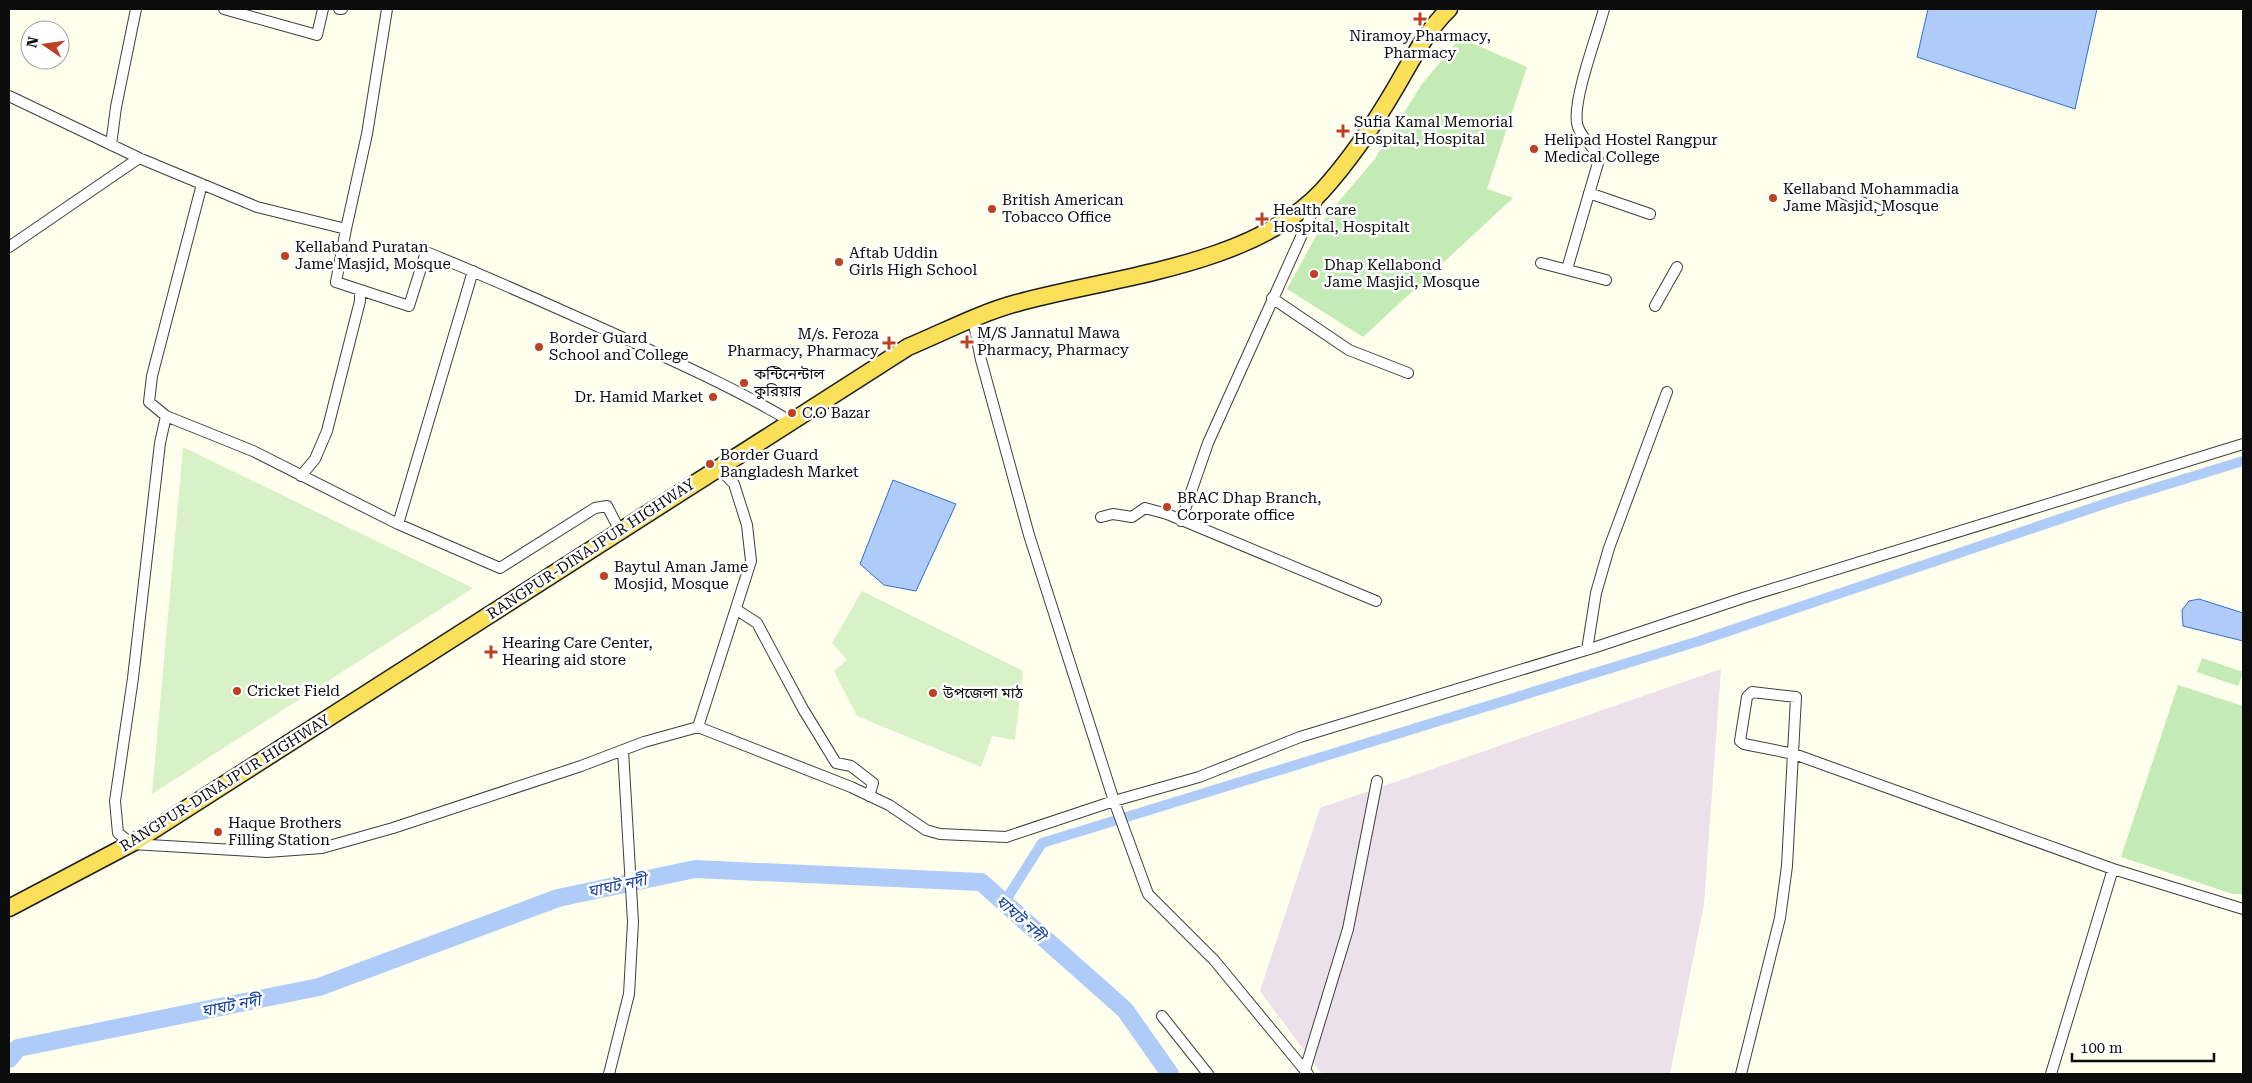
<svg xmlns="http://www.w3.org/2000/svg" width="2252" height="1083" font-family="'Roboto Serif','Noto Sans Bengali',serif">
<style>
.industrial{fill:#ece0ea}
.green{fill:#c4eab5}
.pitch{fill:#d8f1c7}
.water{fill:#afcbf8;stroke:#346dd0}
.lines{fill:none;stroke-linecap:round;stroke-linejoin:round}
.canal{stroke:#afcbf8;stroke-width:10}
.river{stroke:#afcbf8;stroke-width:18}
.minor-casing{stroke:#3f3f3f;stroke-width:12}
.trunk-casing{stroke:#1d1d1d;stroke-width:19}
.minor{stroke:#fff;stroke-width:10}
.trunk{stroke:#fae058;stroke-width:16}
.poi-dot{fill:#bf4021;stroke:#fff;stroke-width:2}
.labels{text-anchor:middle;stroke-width:5;stroke-linejoin:round;paint-order:stroke}
.poi-label{font-size:15px;fill:#0c0c0c;stroke:#fff;text-anchor:start}
.street-label{font-size:15px;fill:#0c0c0c;stroke:#fff}
.water-label{font-size:16px;font-style:italic;fill:#1341a1;stroke:#fff}
</style>
<rect width="100%" height="100%" fill="#feffec"/>
<!-- industrial -->
<path class="industrial" d="M1721 669 1704 904 1670 1074H1322L1260 991 1320 808Z"/>
<!-- green -->
<path class="green" d="M1460 38 1527 67 1487 189 1513 198 1363 337 1287 289 1328 214 1374 160 1422 84Z
M2202 658 2243 672 2238 686 2197 672Z
M2178 685 2243 706V894H2233L2121 857Z"/>
<!-- pitch -->
<path class="pitch" d="M183 447 473 588 152 794Z
M862 591 1023 671 1015 740 992 736 981 767 857 716 834 671 847 660 832 643Z"/>
<!-- water -->
<path class="water" d="M1928 9H2097L2075 109 1917 57Z
M893 480 956 504 916 591 884 585 860 564Z
M2199 599 2243 613V641L2183 626 2182 610 2189 601Z"/>
<g class="lines">
<!-- canal -->
<path class="canal" d="M1004 903 1042 843 1699 641 2113 501 2243 461"/>
<!-- river -->
<path class="river" d="M9 1059 18 1048 319 987 558 898 695 869 981 882 1125 1010 1170 1074"/>
<!-- minor casing -->
<g class="minor-casing">
<path id="minor" d="M224 9 317 35 323 9
M339 9H342
M9 96 139 158 257 207 346 229 336 282 409 306 426 252C491 278 554 307 617 335 676 362 735 388 790 421
M111 145 116 107 136 9
M202 184 152 376 149 402 166 416 253 451 398 524
M1838 191 1879 210
M1589 193 1650 214
M346 229 367 134 387 9
M9 247 139 158
M1541 263 1606 280
M1567 269 1598 163C1598 146 1579 139 1577 123 1573 98 1597 36 1604 9
M473 271 398 524 500 568 595 508 607 506 620 531
M1272 298 1349 350 1408 373
M1655 306 1677 267
M973 319 981 360 1029 535 1114 801 1148 894 1214 960 1308 1074
M166 416 160 443 133 678 115 801 118 833 132 844 267 852 322 848 393 828 581 766 644 742 698 727 751 561 747 525 734 484 718 467
M301 476 315 459 327 431 360 301V290
M1101 517 1113 514 1132 517 1145 508 1167 514 1376 601
M1181 521 1208 443 1319 197
M737 610 757 623 803 709 836 763 851 766 873 783 869 796
M1587 650 1596 593 1609 548 1667 392
M698 727 851 787 889 805 926 830 940 834 1006 837 1114 801 1199 777 1300 737 1596 647 1743 598 2243 444
M1162 1016 1208 1074
M1305 1070 1348 929 1377 781
M609 1074 629 994 633 922 623 750
M1741 1074 1780 918 1787 866 1796 697 1752 692 1747 697 1740 741 1744 744 1794 754 2113 869 2243 909
M2051 1074 2113 869"/>
</g>
<!-- trunk casing -->
<g class="trunk-casing">
<path id="trunk" d="M9 908 136 841 908 347C944 332 980 313 1017 303 1111 277 1252 266 1322 191 1350 160 1375 123 1396 87 1412 60 1426 31 1449 9"/>
</g>
<!-- minor -->
<use href="#minor" class="minor"/>
<!-- trunk -->
<use href="#trunk" class="trunk"/>
</g>
<!-- markers -->
<g class="poi-dot">
<path d="M1417.5 11.5h5v5h5v5h-5v5h-5v-5h-5v-5h5z"/>
<path d="M1340.5 123.5h5v5h5v5h-5v5h-5v-5h-5v-5h5z"/>
<circle cx="1534" cy="149" r="5"/>
<circle cx="1773" cy="198" r="5"/>
<circle cx="992" cy="209" r="5"/>
<path d="M1259.5 211.5h5v5h5v5h-5v5h-5v-5h-5v-5h5z"/>
<circle cx="285" cy="256" r="5"/>
<circle cx="839" cy="262" r="5"/>
<circle cx="1314" cy="274" r="5"/>
<path d="M964.5 334.5h5v5h5v5h-5v5h-5v-5h-5v-5h5z"/>
<path d="M886.5 335.5h5v5h5v5h-5v5h-5v-5h-5v-5h5z"/>
<circle cx="539" cy="347" r="5"/>
<circle cx="744" cy="383" r="5"/>
<circle cx="713" cy="397" r="5"/>
<circle cx="792" cy="413" r="5"/>
<circle cx="710" cy="464" r="5"/>
<circle cx="1167" cy="507" r="5"/>
<circle cx="604" cy="576" r="5"/>
<path d="M488.5 644.5h5v5h5v5h-5v5h-5v-5h-5v-5h5z"/>
<circle cx="237" cy="691" r="5"/>
<circle cx="933" cy="693" r="5"/>
<circle cx="218" cy="832" r="5"/>
</g>
<g class="labels">
<!-- poi labels -->
<g class="poi-label">
<text x="1420" y="41" text-anchor="middle">Niramoy Pharmacy,<tspan x="1420" dy="17">Pharmacy</tspan></text>
<text x="1354" y="127">Sufia Kamal Memorial<tspan x="1354" dy="17">Hospital, Hospital</tspan></text>
<text x="1544" y="145">Helipad Hostel Rangpur<tspan x="1544" dy="17">Medical College</tspan></text>
<text x="1783" y="194">Kellaband Mohammadia<tspan x="1783" dy="17">Jame Masjid, Mosque</tspan></text>
<text x="1002" y="205">British American<tspan x="1002" dy="17">Tobacco Office</tspan></text>
<text x="1273" y="215">Health care<tspan x="1273" dy="17">Hospital, Hospitalt</tspan></text>
<text x="295" y="252">Kellaband Puratan<tspan x="295" dy="17">Jame Masjid, Mosque</tspan></text>
<text x="849" y="258">Aftab Uddin<tspan x="849" dy="17">Girls High School</tspan></text>
<text x="1324" y="270">Dhap Kellabond<tspan x="1324" dy="17">Jame Masjid, Mosque</tspan></text>
<text x="977" y="338">M/S Jannatul Mawa<tspan x="977" dy="17">Pharmacy, Pharmacy</tspan></text>
<text x="879" y="339" text-anchor="end">M/s. Feroza<tspan x="879" dy="17">Pharmacy, Pharmacy</tspan></text>
<text x="549" y="343">Border Guard<tspan x="549" dy="17">School and College</tspan></text>
<text x="754" y="379">কন্টিনেন্টাল<tspan x="754" dy="17">কুরিয়ার</tspan></text>
<text x="703" y="402" text-anchor="end">Dr. Hamid Market</text>
<text x="802" y="418">C.O Bazar</text>
<text x="720" y="460">Border Guard<tspan x="720" dy="17">Bangladesh Market</tspan></text>
<text x="1177" y="503">BRAC Dhap Branch,<tspan x="1177" dy="17">Corporate office</tspan></text>
<text x="614" y="572">Baytul Aman Jame<tspan x="614" dy="17">Mosjid, Mosque</tspan></text>
<text x="502" y="648">Hearing Care Center,<tspan x="502" dy="17">Hearing aid store</tspan></text>
<text x="247" y="696">Cricket Field</text>
<text x="943" y="698">উপজেলা মাঠ</text>
<text x="228" y="828">Haque Brothers<tspan x="228" dy="17">Filling Station</tspan></text>
</g>
<!-- street labels -->
<g class="street-label">
<text transform="translate(591 549) rotate(-33)" y="5">RANGPUR-DINAJPUR HIGHWAY</text>
<text transform="translate(225 783) rotate(-32)" y="5">RANGPUR-DINAJPUR HIGHWAY</text>
</g>
<!-- water labels -->
<g class="water-label">
<text transform="translate(617 885) rotate(-12)" y="6">ঘাঘট নদী</text>
<text transform="translate(1021 918) rotate(42)" y="6">ঘাঘট নদী</text>
<text transform="translate(231 1005) rotate(-11)" y="6">ঘাঘট নদী</text>
</g>
</g>
<!-- border -->
<rect width="2252" height="1083" fill="none" stroke="#0c0c0c" stroke-width="20"/>
<!-- north arrow -->
<g transform="translate(45 45) rotate(283)"><circle r="24" fill="#ffffff" stroke="#9e9e9e"/>
<path d="M0-4L9 19L0 12L-9 19Z" fill="#bf4021"/>
<text y="-8" font-size="14" font-weight="bold" text-anchor="middle" fill="#0c0c0c">N</text>
</g>
<!-- scale -->
<path d="M2072 1053v8h142v-8" fill="none" stroke="#0c0c0c" stroke-width="2.5"/>
<text x="2080" y="1053" font-size="15" fill="#0c0c0c" stroke="#ffffff" stroke-width="4" paint-order="stroke">100 m</text>
</svg>
